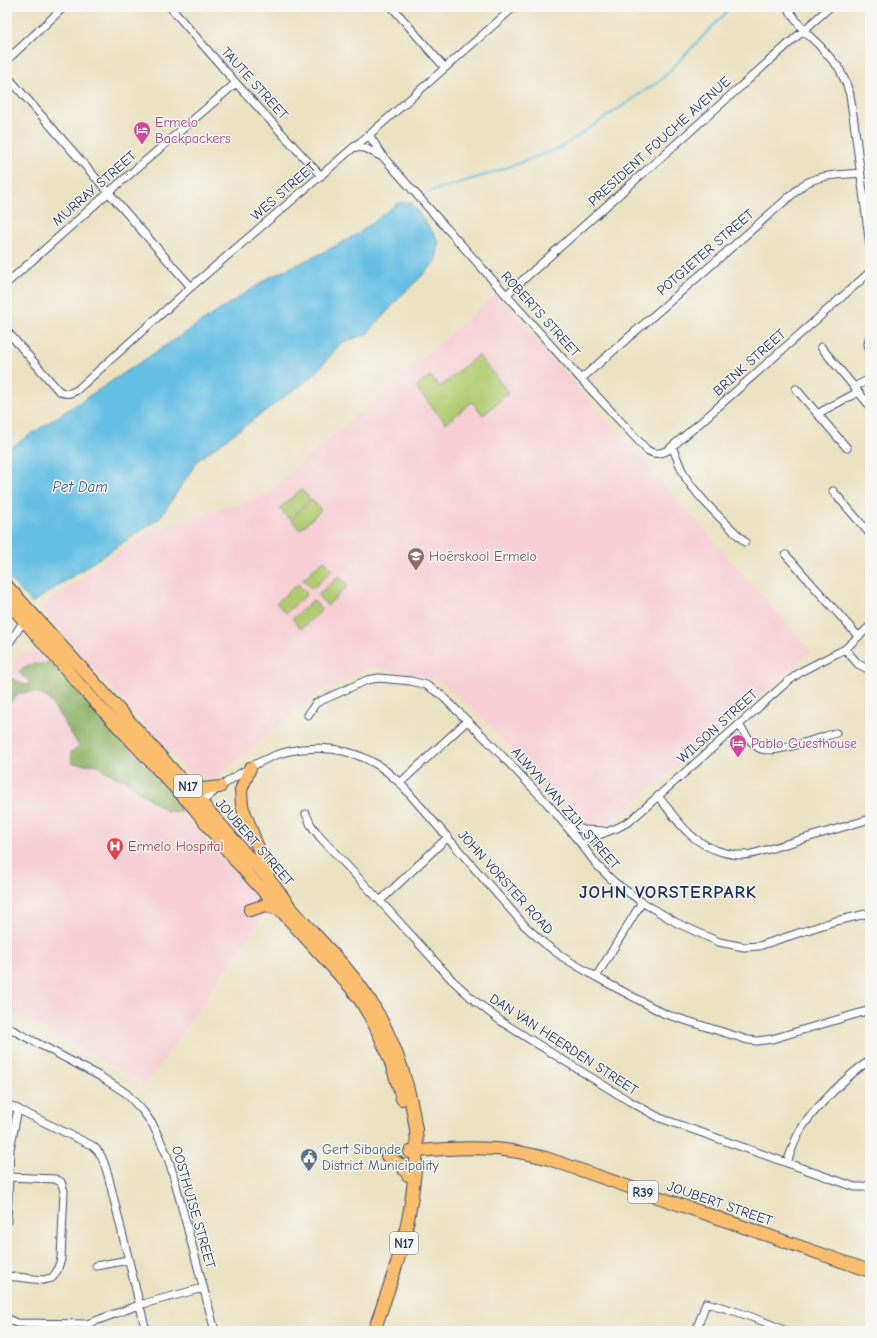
<svg xmlns="http://www.w3.org/2000/svg" width="877" height="1338" font-family="'Comic Neue',sans-serif">
<style>
.built{fill:#f7cfd5}
.green{fill:#b2cc71;stroke:#667e68}
.forest{fill:#8db063;stroke:#547060}
.water{fill:#66bfe4;stroke:#4077a1}
.lines{fill:none;stroke-linecap:round;stroke-linejoin:round}
.stream{stroke:#66bfe4;stroke-width:2}
.minor-casing{stroke:#3a4a6d;stroke-width:9}
.primary-casing{stroke:#3a4a6d;stroke-width:14}
.trunk-casing{stroke:#3a4a6d;stroke-width:14}
.minor{stroke:#fff;stroke-width:7}
.primary{stroke:#fbbd6e;stroke-width:12}
.trunk{stroke:#fbbd6e;stroke-width:12}
.labels{text-anchor:middle;stroke-width:3;stroke-linejoin:round;paint-order:stroke}
.shield{fill:#f6f6f2;stroke:#5d6b8a;stroke-width:1}
.shield-label{font-size:13px;font-weight:bold;fill:#1b2f5e}
.street-label{font-size:14px;fill:#1b2f5e;stroke:#f6f6f2}
.hotel-label{font-size:14px;fill:#b23c85;stroke:#f6f6f2;text-anchor:start}
.education-label{font-size:14px;fill:#785e54;stroke:#f6f6f2;text-anchor:start}
.health-label{font-size:14px;fill:#be3a42;stroke:#f6f6f2;text-anchor:start}
.service-label{font-size:14px;fill:#4e5e75;stroke:#f6f6f2;text-anchor:start}
.water-label{font-size:15px;font-style:italic;fill:#325a86;stroke:#f6f6f2}
.district-label{font-size:18px;font-weight:bold;letter-spacing:1px;fill:#1b2f5e;stroke:#f6f6f2}
</style>
<rect width="100%" height="100%" fill="#f6f6f2"/>
<filter id="ink" filterUnits="userSpaceOnUse"><feTurbulence type="fractalNoise" baseFrequency=".025" numOctaves="2"/><feDisplacementMap in="SourceGraphic" scale="8" xChannelSelector="R" yChannelSelector="G"/><feConvolveMatrix kernelMatrix="1 2 1 2 8 2 1 2 1" color-interpolation-filters="sRGB"/></filter>
<filter id="wash" filterUnits="userSpaceOnUse"><feTurbulence type="fractalNoise" baseFrequency=".012" numOctaves="4" result="noise"/><feDisplacementMap in="SourceGraphic" scale="16" xChannelSelector="R" yChannelSelector="G"/><feGaussianBlur stdDeviation="0.9" result="paint"/><feColorMatrix in="noise" values="0 0 0 0 0 0 0 0 0 0 0 0 0 0 0 0 0 1.4 0 .05"/><feComposite in="paint" operator="in"/></filter>
<g filter="url(#wash)">
<rect width="100%" height="100%" fill="#ebe2c2"/>
<!-- built -->
<path class="built" d="M496 294 811 651 607 825 591 826 566 811 485 720 438 680 372 667 320 692 213 780 186 771 40 608 142 534 264 496Z
M39 651 267 910 147 1084 7 1009V675L22 652Z"/>
<!-- green -->
<path class="green" d="M478 355 509 393 483 415 472 402 446 423 416 388 430 376 440 387Z
M301 489 310 499 289 519 280 508Z
M312 500 321 510 300 530 291 519Z
M324 560 333 570 312 589 303 579Z
M339 576 348 586 327 606 318 595Z
M298 584 307 594 286 613 276 603Z
M313 600 322 610 301 629 292 619Z"/>
<!-- forest -->
<path class="forest" d="M48 661 180 802V812L166 811 137 790 125 779H119L96 765 72 763 71 752 79 746 49 699 35 692 19 693 7 706V676L24 685 29 684 28 679 23 677 19 671 32 664H46Z"/>
<!-- water -->
<path class="water" d="M411 202 439 241 436 262 400 297 367 334 341 343 313 376 198 460 160 518 32 603 7 576V450L270 277 318 255 358 234 398 203Z"/>
<g class="lines">
<!-- stream -->
<path class="stream" d="M428 192 492 173 560 148 661 80 731 7"/>
</g>
</g>
<g filter="url(#ink)">
<g class="lines">
<!-- minor casing -->
<g class="minor-casing">
<path id="minor" d="M170 7 236 83 321 176
M392 7 445 68
M787 7 803 30 819 45 839 68 846 83 850 95 854 122 870 246
M7 60 64 7
M7 76 191 287
M369 135 384 158 581 379 647 450C654 455 661 454 668 450L701 422 870 272
M354 147 365 148 382 157
M7 283 108 193 236 83
M506 295 830 7
M7 331 58 390C65 395 70 394 77 390L191 287 354 147 369 135 514 7
M870 335 868 344 870 354
M821 347 870 406
M581 379 803 185C820 174 840 175 860 173
M854 387 870 379
M796 389 847 448
M817 414 858 392
M672 447C677 457 680 468 686 478 700 500 726 523 745 542
M833 491 870 534
M786 555 858 636
M7 646 26 618
M845 649 858 664 870 670
M308 715 316 703 367 680 379 678 411 681 426 685 440 694 488 741 547 803 582 845 597 865 614 882 642 902 677 923 719 942 744 947 759 946 832 922 870 913
M739 725C744 732 750 743 759 748 771 756 821 737 836 733
M400 783 467 721
M658 796C678 821 690 843 722 852 736 856 746 856 759 852L870 819
M199 804C206 799 213 792 220 787 233 778 248 768 262 761 297 743 342 744 376 764 385 769 393 777 400 783L525 926 545 944 564 958 596 977 665 1014 748 1040 757 1041 772 1039 870 1010
M306 814 311 825 320 837 380 901 452 980 475 1001 502 1022 629 1101 660 1118 855 1187H864L870 1184
M564 823 584 830 604 831
M582 845 596 836 617 828 630 821 786 683 802 671 845 649 870 626
M380 901 448 837
M596 977 642 902
M7 1027 101 1077 126 1093 142 1110 153 1125 167 1155 173 1174 215 1331
M7 1104 91 1145C102 1152 104 1163 108 1175L146 1331
M787 1163C791 1152 794 1141 800 1131 811 1112 851 1071 870 1061
M7 1221 10 1149 18 1109
M96 1266 128 1260
M7 1276 43 1280 52 1278 57 1271 61 1259 64 1191 61 1182 55 1179 8 1177
M7 1318 16 1323 87 1324 139 1305 203 1288
M696 1331 706 1303C735 1310 759 1319 786 1331"/>
</g>
<!-- primary casing -->
<g class="primary-casing">
<path id="primary" d="M410 1152C437 1149 466 1147 494 1149 512 1150 529 1154 546 1158L870 1271"/>
</g>
<!-- trunk casing -->
<g class="trunk-casing">
<path id="trunk" d="M7 586C85 672 163 757 238 845 248 858 261 869 271 882 278 890 284 899 290 907 318 940 352 969 374 1007 396 1044 410 1087 416 1130 418 1147 416 1162 414 1179 409 1235 392 1279 374 1331
M7 601 85 691 194 808 235 860 353 990C376 1021 392 1061 402 1099
M250 768 241 790 242 806 268 874
M187 785 202 789 220 787
M250 910 266 905 280 910
M387 1156 401 1165 408 1175"/>
</g>
<!-- minor -->
<use href="#minor" class="minor"/>
<!-- primary -->
<use href="#primary" class="primary"/>
<!-- trunk -->
<use href="#trunk" class="trunk"/>
</g>
</g>
<!-- icons -->
<defs>
<g id="hotel-pin" transform="scale(0.9)"><path d="M0 17L-7.5 6A9.5 9.5 0 1 1 7.5 6Z" fill="#d1479c" stroke="#f6f6f2"/><path d="M-6-4.5h1.5V1H6V5H4.5V3h-9V5H-6ZM-4 0a1.8 1.8 0 1 1 3.6 0ZM.5 0V-2.5h3Q6-2.5 6 0Z" fill="#fff"/></g>
<g id="school-pin" transform="scale(0.9)"><path d="M0 17L-7.5 6A9.5 9.5 0 1 1 7.5 6Z" fill="#8d6e63" stroke="#f6f6f2"/><path d="M0-5L7-2L0 1L-7-2ZM-4 1L0 2.5L4 1V4Q0 6-4 4Z" fill="#fff"/></g>
<g id="hospital-pin" transform="scale(0.9)"><path d="M0 17L-7.5 6A9.5 9.5 0 1 1 7.5 6Z" fill="#e0444e" stroke="#f6f6f2"/><path d="M-5-5h3v3.5h4V-5h3V5h-3V1.5h-4V5h-3Z" fill="#fff"/></g>
<g id="civic-pin" transform="scale(0.9)"><path d="M0 17L-7.5 6A9.5 9.5 0 1 1 7.5 6Z" fill="#5c6f8a" stroke="#f6f6f2"/><path d="M-.6-6.5H3V-4.5H.6V-3L4-1V1h2V6H-6V1h2V-1L-.6-3ZM-1.2 2.5V6h2.4V2.5Z" fill="#fff"/></g>
</defs>
<g fill-rule="evenodd">
<use href="#hotel-pin" x="142" y="130"/>
<use href="#school-pin" x="416" y="556"/>
<use href="#hotel-pin" x="738" y="743"/>
<use href="#hospital-pin" x="115" y="846"/>
<use href="#civic-pin" x="309" y="1157"/>
</g>
<g class="labels">
<!-- shield labels -->
<g class="shield">
<rect x="174" y="775" width="28" height="22" rx="3"/>
<rect x="628" y="1181" width="30" height="22" rx="3"/>
<rect x="390" y="1232" width="28" height="22" rx="3"/>
</g>
<g class="shield-label">
<text x="188" y="791">N17</text>
<text x="643" y="1197">R39</text>
<text x="404" y="1248">N17</text>
</g>
<!-- street labels -->
<g class="street-label">
<text transform="translate(255 83) rotate(48)" y="5">TAUTE STREET</text>
<text transform="translate(659 141) rotate(-42)" y="5">PRESIDENT FOUCHE AVENUE</text>
<text transform="translate(94 188) rotate(-41)" y="5">MURRAY STREET</text>
<text transform="translate(283 191) rotate(-41)" y="5">WES STREET</text>
<text transform="translate(705 252) rotate(-41)" y="5">POTGIETER STREET</text>
<text transform="translate(541 314) rotate(48)" y="5">ROBERTS STREET</text>
<text transform="translate(749 362) rotate(-42)" y="5">BRINK STREET</text>
<text transform="translate(717 726) rotate(-42)" y="5">WILSON STREET</text>
<text transform="translate(566 808) rotate(49)" y="5">ALWYN VAN ZIJL STREET</text>
<text transform="translate(255 842) rotate(49)" y="5">JOUBERT STREET</text>
<text transform="translate(506 882) rotate(48)" y="5">JOHN VORSTER ROAD</text>
<text transform="translate(564 1044) rotate(33)" y="5">DAN VAN HEERDEN STREET</text>
<text transform="translate(720 1203) rotate(19)" y="5">JOUBERT STREET</text>
<text transform="translate(194 1207) rotate(74)" y="5">OOSTHUISE STREET</text>
</g>
<!-- hotel labels -->
<g class="hotel-label">
<text x="155" y="127">Ermelo<tspan x="155" dy="16">Backpackers</tspan></text>
<text x="751" y="748">Pablo Guesthouse</text>
</g>
<!-- education labels -->
<g class="education-label">
<text x="429" y="561">Hoërskool Ermelo</text>
</g>
<!-- health labels -->
<g class="health-label">
<text x="128" y="851">Ermelo Hospital</text>
</g>
<!-- service labels -->
<g class="service-label">
<text x="322" y="1154">Gert Sibande<tspan x="322" dy="16">District Municipality</tspan></text>
</g>
<!-- water labels -->
<g class="water-label">
<text x="80" y="492">Pet Dam</text>
</g>
<!-- district labels -->
<g class="district-label">
<text x="668" y="898">JOHN VORSTERPARK</text>
</g>
</g>
<!-- margin -->
<rect width="877" height="1338" fill="none" stroke="#f6f6f2" stroke-width="24"/>
</svg>
